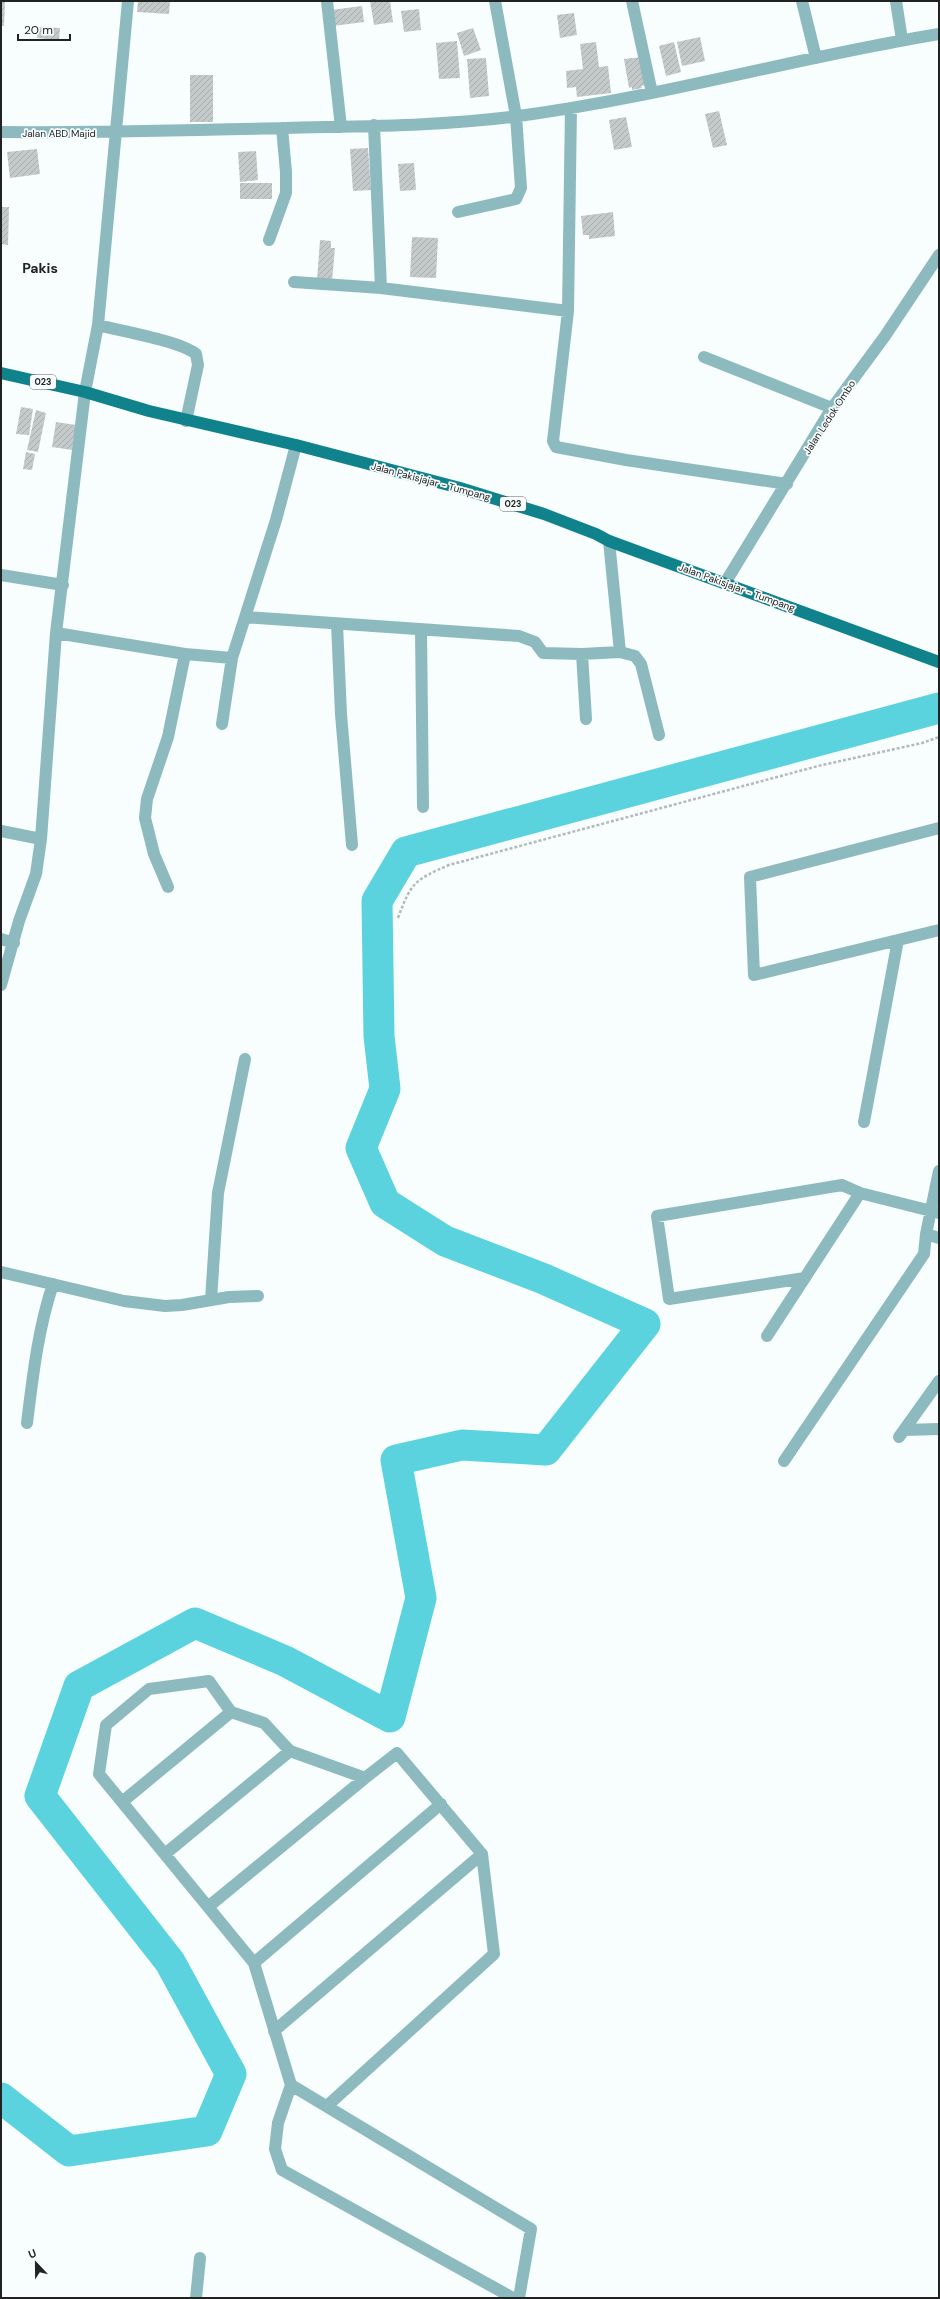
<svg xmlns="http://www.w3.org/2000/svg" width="940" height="2299" font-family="'DM Sans',sans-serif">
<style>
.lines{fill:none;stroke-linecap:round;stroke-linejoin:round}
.river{stroke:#5ad3de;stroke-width:31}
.building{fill:url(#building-hatch)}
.path{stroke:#b5b9b9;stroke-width:2.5;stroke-dasharray:3 2;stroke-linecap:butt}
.minor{stroke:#8dbabf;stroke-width:12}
.major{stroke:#0f828b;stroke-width:12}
.labels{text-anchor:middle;stroke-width:3.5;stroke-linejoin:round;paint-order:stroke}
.shield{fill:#f8fdfd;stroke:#626464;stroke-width:1}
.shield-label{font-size:9px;font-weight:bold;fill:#212323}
.street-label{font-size:10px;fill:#212323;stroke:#f8fdfd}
.district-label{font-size:14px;font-weight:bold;fill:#212323;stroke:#f8fdfd}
</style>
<defs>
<pattern id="building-hatch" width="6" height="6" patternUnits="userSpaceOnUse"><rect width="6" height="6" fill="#c4c9c9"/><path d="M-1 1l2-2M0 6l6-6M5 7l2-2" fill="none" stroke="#a8acac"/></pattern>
</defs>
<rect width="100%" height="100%" fill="#f8fdfd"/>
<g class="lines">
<!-- river -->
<path class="river" d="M1 2098 69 2151 207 2131 231 2074 170 1962 40 1796 79 1686 195 1623 285 1661 390 1717 421 1598 396 1460 462 1445 546 1450 645 1324 544 1279 445 1241 385 1203 361 1148 385 1089 379 1036 377 901 406 852 939 708"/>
</g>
<!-- building -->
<path class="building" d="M1 1H5L4 26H1Z
M138 1H170L169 14 137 12Z
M370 1H390L393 22 374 25Z
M362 6 364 22 333 26 331 10Z
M419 9 421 30 404 32 401 11Z
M574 13 577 35 560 38 557 15Z
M38 27 60 28 59 40 37 38Z
M473 28 481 50 464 56 457 33Z
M700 37 705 61 682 66 677 42Z
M457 41 460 78 439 79 436 43Z
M596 42 599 67 608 66 611 93 577 97 576 87 567 88 566 71 583 69 580 44Z
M674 42 681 72 666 76 659 46Z
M641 57 646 85 641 86 642 88 632 90V87L629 88 624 59Z
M486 58 489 96 470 98 467 59Z
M190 75H213V122H190Z
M719 111 727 145 713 148 705 114Z
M626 117 632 147 614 150 609 120Z
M368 148 371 190 353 191 350 149Z
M37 149 40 174 10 178 7 152Z
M256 151 258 180 240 182 238 152Z
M414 163 416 190 400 191 398 164Z
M240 183H272V199H240Z
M1 207H9L8 245 1 244Z
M613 212 615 236 589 239V235H583L581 216Z
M412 237 438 238 436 278 410 277Z
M320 240 331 241V248H335L332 281 317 280Z
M21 407 33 409 29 435 16 434Z
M36 410 46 413 38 452 27 450Z
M56 422 76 425 72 450 52 447Z
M26 452 35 454 32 470 23 469Z"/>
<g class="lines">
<!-- path -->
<path class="path" d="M398 918C411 883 414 880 449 865L818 766 922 743 939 737"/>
<!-- minor -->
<path class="minor" d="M327 1 341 127
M632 1 652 93
M802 1 816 58
M896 1 902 40
M571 108 568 311 553 441 556 447 626 460 787 484
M374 125 381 288
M1 132C96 133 191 130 286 128 363 126 442 126 519 116 661 97 798 57 939 34
M458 212 516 199 521 188 516 116 495 1
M269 240 286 193V172L282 128
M294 282 381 288 568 311
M98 325C120 331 180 341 196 354L198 365 186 421
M704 357 832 408
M609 541 620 652 635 656 641 664 659 735
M1 575 63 585
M725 583 832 408 885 336 939 255
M245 617 519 636 535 642 543 653 582 654 620 652
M337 624 341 714 352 845
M421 630 423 807
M56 633 185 654 232 658 276 520 296 445
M582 654 586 719
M222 724 232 658
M939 828 750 877 754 975 939 930
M1 831 41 839
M168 887 154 854 145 818 147 799 168 737 185 654
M1 939 14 943
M1 985 19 921 36 874 41 839 56 633 85 392 98 325 128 1
M864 1122 898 940
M926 1234 939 1238
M1 1272 124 1301 165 1306 182 1305 229 1297 258 1296
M805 1278 669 1299 657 1216 842 1185 860 1193 939 1213
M211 1300 218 1193 245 1059
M767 1336 860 1193
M27 1423C33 1375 38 1329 53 1284
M904 1430 939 1429
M899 1437 939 1381
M784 1461 924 1254 926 1234 939 1171
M122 1802 231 1712
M165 1854 290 1751
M208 1907 365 1778
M254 1963 441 1804
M274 2031 482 1854
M291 2085 278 2123 275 2149 282 2170 513 2298
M327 2106 494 1954 482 1854 397 1753 365 1778 290 1751 264 1723 231 1712 209 1681 149 1689 106 1725 99 1774 254 1963 291 2085 531 2229 519 2298
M196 2298 200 2258"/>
<!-- major -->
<path class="major" d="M1 373 85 392 149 411 296 445 460 488 544 514 596 534 609 541 939 662"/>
</g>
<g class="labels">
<!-- shield labels -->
<g class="shield">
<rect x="30" y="375" width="26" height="14" rx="3"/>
<rect x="500" y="497" width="26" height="14" rx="3"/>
</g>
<g class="shield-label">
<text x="43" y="385">023</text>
<text x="513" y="507">023</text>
</g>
<!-- street labels -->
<g class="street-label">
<text x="59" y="137">Jalan ABD Majid</text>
<text transform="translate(829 417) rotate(-57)" y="4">Jalan Ledok Ombo</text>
<text transform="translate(431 481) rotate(15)" y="4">Jalan Pakisjajar - Tumpang</text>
<text transform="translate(737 587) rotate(20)" y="4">Jalan Pakisjajar - Tumpang</text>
</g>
<!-- district labels -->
<g class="district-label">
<text x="40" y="273">Pakis</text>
</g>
</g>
<!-- border -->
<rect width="940" height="2299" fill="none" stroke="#212323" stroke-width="4"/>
<!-- north arrow -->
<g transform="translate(36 2263) rotate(338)" stroke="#f8fdfd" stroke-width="3" paint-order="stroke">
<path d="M0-3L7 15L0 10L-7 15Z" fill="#212323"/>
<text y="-6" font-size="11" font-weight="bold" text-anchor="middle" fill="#212323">U</text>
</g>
<!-- scale -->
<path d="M18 34v6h52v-6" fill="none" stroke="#212323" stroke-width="2"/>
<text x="24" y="34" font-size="12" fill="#212323" stroke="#f8fdfd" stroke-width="3" paint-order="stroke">20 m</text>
</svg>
